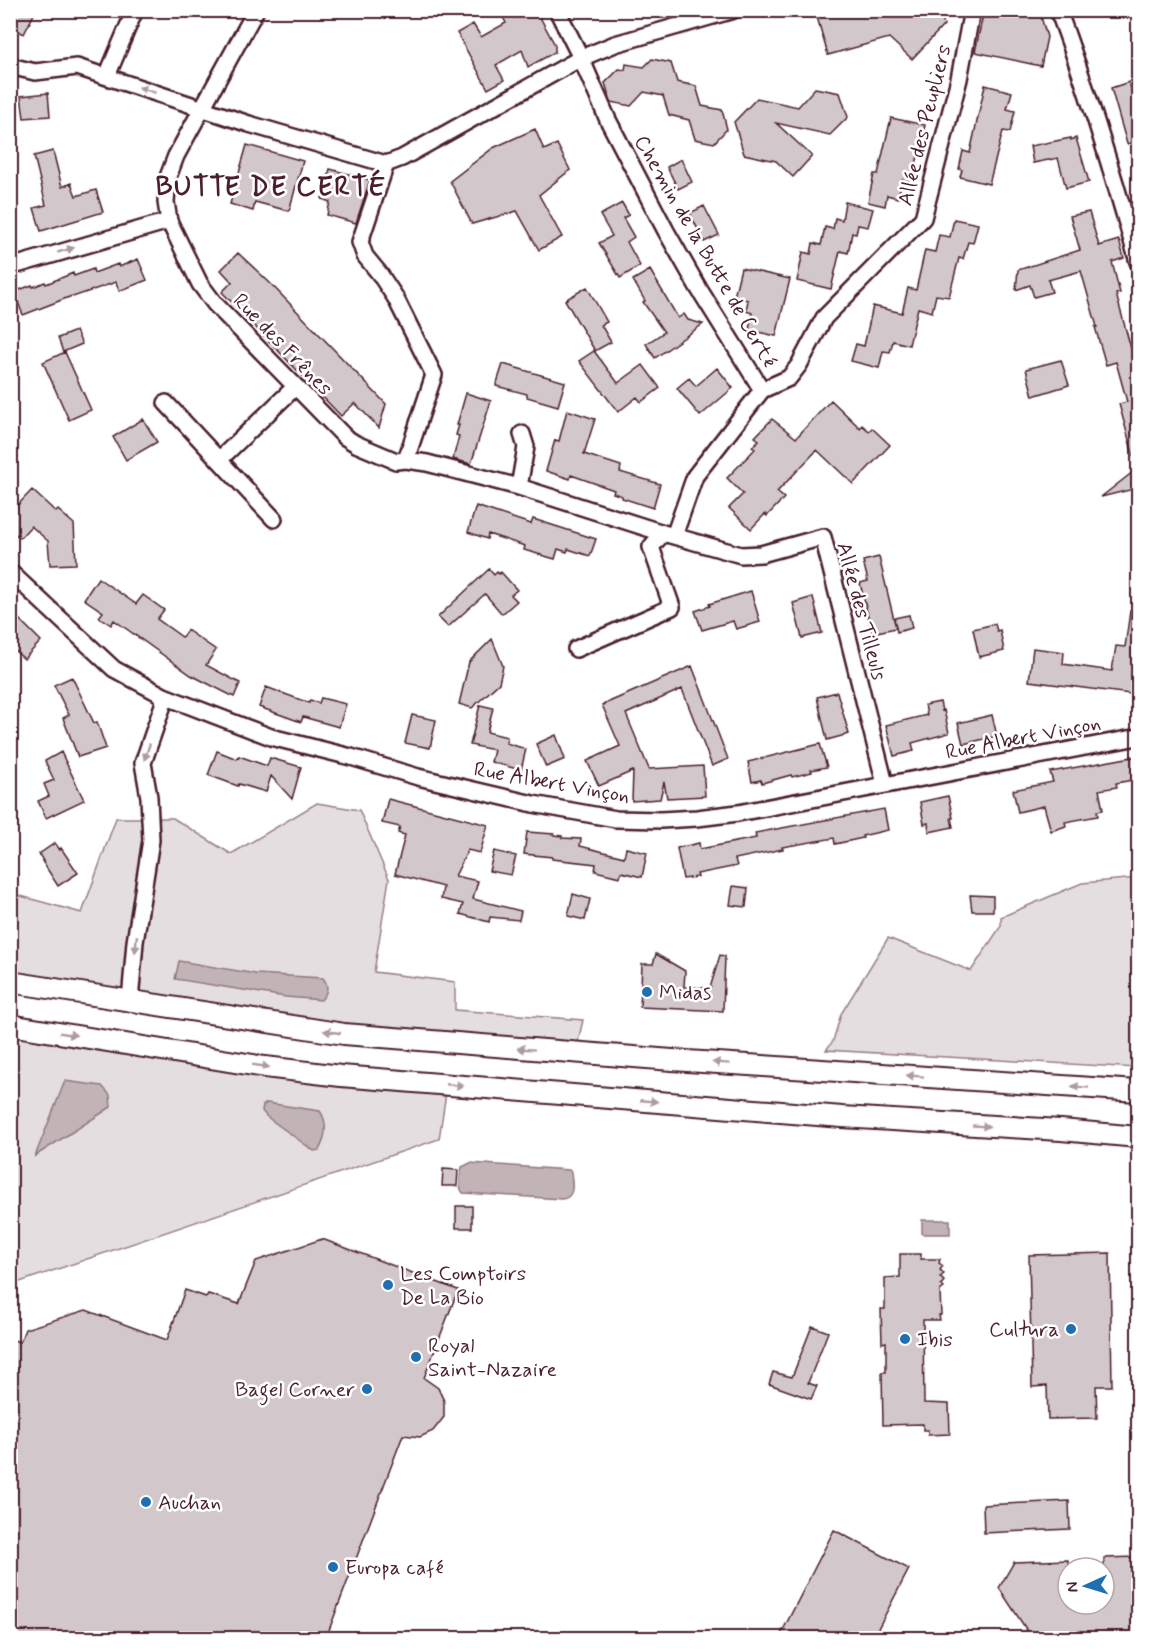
<svg xmlns="http://www.w3.org/2000/svg" width="1149" height="1649" font-family="Mynerve,sans-serif">
<style>
.green{fill:#e5dee0;stroke:#987e86;stroke-width:1.5}
.water{fill:#c1b3b6;stroke:#91787e;stroke-width:1.5}
.building{fill:#d2c7cb;stroke:#4a1f2b;stroke-width:1.5}
.lines{fill:none;stroke-linecap:round;stroke-linejoin:round}
.street-casing{stroke:#4a1f2b;stroke-width:20}
.secondary-casing{stroke:#4a1f2b;stroke-width:24}
.street{stroke:#fff;stroke-width:15}
.secondary{stroke:#fff;stroke-width:20}
.oneway{fill:#ae9aa0}
.poi-dot{fill:#1f6fb2;stroke:#fff;stroke-width:2}
.labels{text-anchor:middle;stroke-width:5;stroke-linejoin:round;paint-order:stroke}
.street-label{font-size:21px;fill:#4a1f2b;stroke:#fff}
.poi-label{font-size:21px;fill:#4a1f2b;stroke:#fff;text-anchor:start}
.district-label{font-size:27px;font-weight:bold;letter-spacing:1.5px;fill:#4a1f2b;stroke:#fff}
</style>
<rect width="100%" height="100%" fill="#fff"/>
<filter id="ink" filterUnits="userSpaceOnUse"><feTurbulence type="fractalNoise" baseFrequency=".0167" numOctaves="2"/><feDisplacementMap in="SourceGraphic" scale="12" xChannelSelector="R" yChannelSelector="G"/><feConvolveMatrix kernelMatrix="1 2 1 2 8 2 1 2 1" color-interpolation-filters="sRGB"/></filter>
<g filter="url(#ink)">
<!-- green -->
<path class="green" d="M317 803 359 810 389 879 374 972 455 982V1010L583 1020 578 1042 313 1021 11 972 10 893 82 913 116 818H173L231 854Z
M1138 878V1068L826 1050 833 1041 841 1014 888 938 971 971 1001 926V917L1082 883Z
M10 1033 446 1093 439 1139 11 1285Z"/>
<!-- water -->
<path class="water" d="M179 961 256 974 323 978C329 986 328 992 321 1000L286 997 175 979Z
M65 1081 102 1086 110 1095 111 1107 35 1156Z
M267 1103 320 1111C328 1122 326 1138 319 1150L314 1151 267 1117 262 1111 263 1105Z
M470 1163 569 1170 571 1172C572 1183 576 1197 562 1199L463 1193C458 1187 460 1174 462 1167Z
M922 1220H950V1234H922Z"/>
<!-- building -->
<path class="building" d="M10 10H36L24 34 10 27Z
M499 10H536L555 45V52L528 67 522 50 496 65 504 80 488 89 457 33 473 24 481 37 506 23Z
M815 10H940L944 25 912 59 889 38 828 55Z
M984 10H1039L1047 37 1041 66 975 52Z
M652 59 671 63 677 82 696 86 702 106 722 110 727 129 714 143 695 139 689 120 669 115 663 96 644 92 631 106 611 102 605 83 619 69 625 70 626 64 644 67Z
M1129 82 1136 105H1138V140L1127 144 1111 88Z
M985 85 1012 92 1007 109 1015 111 1010 132 1003 131 989 184 960 177 962 170 959 169 963 151 970 153Z
M815 88 840 93 848 117 830 135 776 123 812 156 793 177 776 161 744 154 734 122 757 98 798 107Z
M48 93 50 116 24 118 21 96Z
M891 118 925 125 912 182 902 180 898 198 887 195 885 206 868 202 874 174H878Z
M535 129 544 150 557 144 570 170 539 195 562 237 539 250 517 211 472 224 450 181 493 148Z
M1071 138V140L1076 138 1089 182 1066 188 1058 158 1033 163 1030 146Z
M247 145 303 161 289 211 255 202 253 211 230 204Z
M53 151 62 187 71 183 76 196 96 190 103 212 41 231 34 208 46 205 34 156Z
M681 159 692 182 678 189 667 167Z
M330 169 370 180 356 223 327 215 330 202 322 199Z
M845 202 873 209 868 227 858 225 856 234 852 233 848 253 840 251 831 289 797 281 803 252 811 254 813 243 821 245 825 227 833 229 835 218 842 220Z
M622 203 629 215 623 218 634 237 627 242 640 266 620 278 599 243 612 236 600 215Z
M704 206 719 235 704 242 690 213Z
M1089 212 1099 246 1119 240 1124 258 1112 262 1120 293 1116 294 1138 374V458H1134L1119 404 1127 402 1116 362 1106 365 1095 327H1097L1081 271 1048 280 1052 292 1034 297 1030 285 1016 290 1018 270 1080 250 1070 216Z
M954 219 978 224 973 243 968 242 963 259 959 258 949 297 936 295 932 312 918 308 909 345 893 341 890 352 883 351 879 368 851 361 856 344 864 346 873 306 902 313 908 288 916 290 925 250 935 252 939 235 950 237Z
M238 253 269 282 386 404 379 428 355 403 341 416 222 292 232 282 221 270Z
M138 259 147 280 119 291 116 282 73 297 72 296 23 315 14 292 32 285 33 287 45 282 46 284 73 273 74 276 93 269 94 273 118 264 119 267Z
M741 268 790 279 776 336 749 330 752 313 746 311 748 300 734 297Z
M650 270 678 318 684 314 688 320 703 324 655 358 646 344 664 332 643 302 645 301 633 280Z
M587 287 607 322 601 325 611 342 595 351 565 300Z
M76 331 82 344 63 352 58 338Z
M594 351 618 383 643 365 660 388 641 402 637 397 618 412 579 361Z
M65 352 91 410 69 420 43 362Z
M1061 360 1069 385 1033 396 1026 369Z
M503 364 565 382 558 406 527 397V394L496 386Z
M717 368 733 388 700 416 677 388 689 378 696 386Z
M466 393 491 401 471 464 453 459 459 436 456 435 459 425H457Z
M831 400 860 428 862 425 869 431 872 428 890 445 853 484 817 450 777 492 784 498 767 516 765 514 751 529 729 508 743 494 727 478 755 449 752 447 759 440 755 437 772 419 796 438Z
M567 410 595 419 584 454 621 466 620 472 660 484 653 508 622 498V496L613 493 614 490 571 475 570 479 546 471 555 440 559 441Z
M143 419 157 442 126 460 113 437Z
M1138 468V488L1101 497Z
M32 490 56 512 58 510 74 524 76 564 50 565 48 541 31 526 20 538 10 529V513Z
M476 506 531 524 533 519 596 539 590 556 568 549 567 552 558 549 555 559 524 550 525 546 488 534 487 539 468 532Z
M879 557 896 628 872 633 860 583 868 581 863 561Z
M489 569 494 575 497 572 499 574 501 572 517 590 511 595 517 601 502 614 485 594 448 627 438 617Z
M98 578 136 604 143 595 164 610 157 619 182 637 187 630 216 650 206 665 240 683 234 697 191 675 114 620 111 625 99 617 103 612 84 599Z
M751 591 760 622 736 629 733 621 702 630 695 611 710 606 709 604Z
M813 597 822 633 802 638 793 603Z
M1130 611 1138 612V695L1029 681 1033 648 1064 652 1063 664 1112 671 1116 646 1125 647Z
M909 615 912 628 897 632 894 618Z
M17 617 41 641 24 659 10 646V624Z
M995 624 997 631 1000 630 1004 651 979 657 973 629Z
M492 639 503 666 499 683 472 708 459 704 469 662Z
M692 666 728 759 712 766 682 689 626 714 649 769 703 766 705 796 667 798 664 782 660 799 632 801 633 771 599 786 587 761 620 746 602 705Z
M72 677 94 723 97 722 106 748 78 757 63 718 69 715 54 685Z
M266 687 309 703 310 700 319 703 321 698 346 704 339 727 303 717 301 722 259 707Z
M837 692 849 734 827 740 817 697Z
M940 702 942 711 944 710 949 733 912 743 914 751 894 756 886 725 927 715 925 705Z
M480 705 493 708 487 732 507 737 506 743 526 749 521 770 491 762 494 750 470 745Z
M412 715 436 720 430 748 405 743Z
M992 715 997 736 963 744 958 723Z
M556 735 565 759 546 767 536 744Z
M820 744 827 767 811 770 812 772 792 777 791 775 762 783 761 780 752 782 748 762Z
M217 751 237 759 239 756 267 766 270 758 301 767 292 799 271 776 266 792 239 784 238 786 208 775Z
M61 752 84 800 46 818 38 801 49 796 44 784 54 780 45 761Z
M1138 756V779L1116 783 1117 787 1099 790 1103 810 1097 811 1098 816 1065 822 1066 826 1051 831 1044 806 1018 812 1013 790 1053 782 1050 772Z
M948 796 953 818H951L953 827 929 832 928 823 924 824 920 802Z
M388 799 488 825 480 853 468 850 455 876 478 881 473 899 521 911 519 920 490 917 489 922 460 914 463 904 441 899 443 887 395 874 405 835 398 833 400 827 382 823Z
M884 809 888 830 862 836 863 838 835 844 834 838 782 847 783 849 735 859 737 866 697 874 698 877 683 879 677 848 699 843 700 849 756 838 755 833Z
M527 832 554 834V835L562 836V838L581 839 580 846 624 857 626 848 647 853 642 877 621 872 620 877 595 871 596 864 552 859V857L524 854Z
M55 843 60 850 61 848 78 873 58 886 42 861H43L39 854Z
M494 851 516 856 511 875 489 871Z
M733 886 748 888 746 907 730 905Z
M573 894 590 899 585 920 568 916Z
M970 895 993 896V911H972Z
M656 954 685 971 684 987 710 988 720 955 725 956 723 1011 640 1007 642 964H653Z
M443 1169 458 1170 457 1186H442Z
M456 1206H472V1228H456Z
M322 1239 458 1290 424 1378 438 1388 444 1401V1417L433 1431 420 1437 403 1435 326 1638H10V1339L20 1342 25 1329 86 1310 167 1340 185 1290 206 1297 208 1294 239 1304 256 1261Z
M1110 1253 1112 1386H1096L1097 1418 1048 1419 1047 1386 1032 1387 1029 1255Z
M900 1254H921V1259H940L939 1263 943 1266 940 1270 944 1274 940 1277 944 1281 941 1285 944 1288 940 1291 941 1315H939L940 1320H923L924 1403 949 1404 950 1434 928 1435V1430H923V1424L883 1425 882 1372H886V1342L882 1343 881 1309H885V1278L900 1277Z
M812 1326 828 1332 808 1383 817 1386 811 1399 769 1384 773 1372 792 1377Z
M1069 1501 1070 1529 984 1533 983 1505Z
M834 1530 909 1569 873 1638H779Z
M1137 1557 1138 1565V1638H1032L999 1588 1014 1562 1068 1560V1604H1104V1558Z"/>
<g class="lines">
<!-- street casing -->
<g class="street-casing">
<path id="street" d="M256 10 176 156 168 177 166 202 169 221 200 284 215 304 345 437 356 444 396 461 406 460 427 463 519 487
M557 10 581 58 608 120 666 231 699 289 762 390 695 476 674 536
M1058 10C1089 93 1114 177 1138 262
M10 66 35 72 77 67 83 69 249 124 386 164 402 158 581 58 615 44 734 10
M107 76 135 10
M386 164 360 242 365 256 379 273 395 297 434 375 406 460
M10 267 169 221
M762 390 789 378 799 365 824 318 923 218 959 79 972 10
M166 403 274 519
M522 434 526 447 519 487 663 533 741 555 761 554 823 537 885 784
M220 459 295 387
M10 572 114 669 164 696 271 737 351 757 418 777 533 804 616 819 661 820 697 818 738 813 1138 737
M576 649 672 607 651 547 663 533
M130 1001 135 942 151 840 149 797 143 763 163 705 164 696"/>
</g>
<!-- secondary casing -->
<g class="secondary-casing">
<path id="secondary" d="M10 982 344 1034 672 1060 1138 1091
M10 1025 265 1067 341 1076 842 1117 1061 1130 1138 1137"/>
</g>
<!-- street -->
<use href="#street" class="street"/>
<!-- secondary -->
<use href="#secondary" class="secondary"/>
</g>
<!-- one-way arrows -->
<defs><path id="oneway-solid" d="M-6-.8H1V-3.2L6.5 0L1 3.2V.8H-6Z" transform="scale(1.5)"/></defs>
<g class="oneway">
<use href="#oneway-solid" transform="translate(147 90) rotate(-161)"/>
<use href="#oneway-solid" transform="translate(66 250) rotate(-16)"/>
<use href="#oneway-solid" transform="translate(147 752) rotate(109)"/>
<use href="#oneway-solid" transform="translate(136 944) rotate(96)"/>
<use href="#oneway-solid" transform="translate(332 1032) rotate(-172)"/>
<use href="#oneway-solid" transform="translate(68 1034) rotate(9)"/>
<use href="#oneway-solid" transform="translate(526 1049) rotate(-176)"/>
<use href="#oneway-solid" transform="translate(721 1063) rotate(-176)"/>
<use href="#oneway-solid" transform="translate(261 1066) rotate(9)"/>
<use href="#oneway-solid" transform="translate(915 1076) rotate(-176)"/>
<use href="#oneway-solid" transform="translate(455 1085) rotate(5)"/>
<use href="#oneway-solid" transform="translate(1080 1087) rotate(-176)"/>
<use href="#oneway-solid" transform="translate(649 1101) rotate(5)"/>
<use href="#oneway-solid" transform="translate(981 1126) rotate(3)"/>
</g>
</g>
<!-- markers -->
<g class="poi-dot">
<circle cx="647" cy="992" r="6"/>
<circle cx="388" cy="1285" r="6"/>
<circle cx="1071" cy="1329" r="6"/>
<circle cx="905" cy="1339" r="6"/>
<circle cx="416" cy="1357" r="6"/>
<circle cx="367" cy="1389" r="6"/>
<circle cx="146" cy="1502" r="6"/>
<circle cx="333" cy="1567" r="6"/>
</g>
<g class="labels">
<!-- street labels -->
<g class="street-label">
<text transform="translate(924 125) rotate(-76)" y="7">Allée des Peupliers</text>
<text transform="translate(706 251) rotate(60)" y="7">Chemin de la Butte de Certé</text>
<text transform="translate(283 344) rotate(46)" y="7">Rue des Frênes</text>
<text transform="translate(862 611) rotate(75)" y="7">Allée des Tilleuls</text>
<text transform="translate(1023 737) rotate(-11)" y="7">Rue Albert Vinçon</text>
<text transform="translate(552 782) rotate(10)" y="7">Rue Albert Vinçon</text>
</g>
<!-- poi labels -->
<g class="poi-label">
<text x="659" y="999">Midas</text>
<text x="400" y="1280">Les Comptoirs<tspan x="400" dy="24">De La Bio</tspan></text>
<text x="1059" y="1336" text-anchor="end">Cultura</text>
<text x="917" y="1346">Ibis</text>
<text x="428" y="1352">Royal<tspan x="428" dy="24">Saint-Nazaire</tspan></text>
<text x="355" y="1396" text-anchor="end">Bagel Corner</text>
<text x="158" y="1509">Auchan</text>
<text x="345" y="1574">Europa café</text>
</g>
<!-- district labels -->
<g class="district-label">
<text x="271" y="195">BUTTE DE CERTÉ</text>
</g>
</g>
<!-- margin -->
<rect width="1149" height="1649" fill="none" stroke="#fff" stroke-width="36"/>
<rect x="18" y="18" width="1113" height="1613" fill="none" stroke="#4a1f2b" stroke-width="2" filter="url(#ink)"/>
<!-- north arrow -->
<g transform="translate(1086 1586) rotate(266)"><circle r="28" fill="#ffffff" stroke="#b7a5aa" stroke-width="1.5"/>
<path d="M0-4.5L10 22L0 15L-10 22Z" fill="#1f6fb2"/>
<text y="-9" font-size="16" font-weight="bold" text-anchor="middle" fill="#4a1f2b">N</text>
</g>
</svg>
